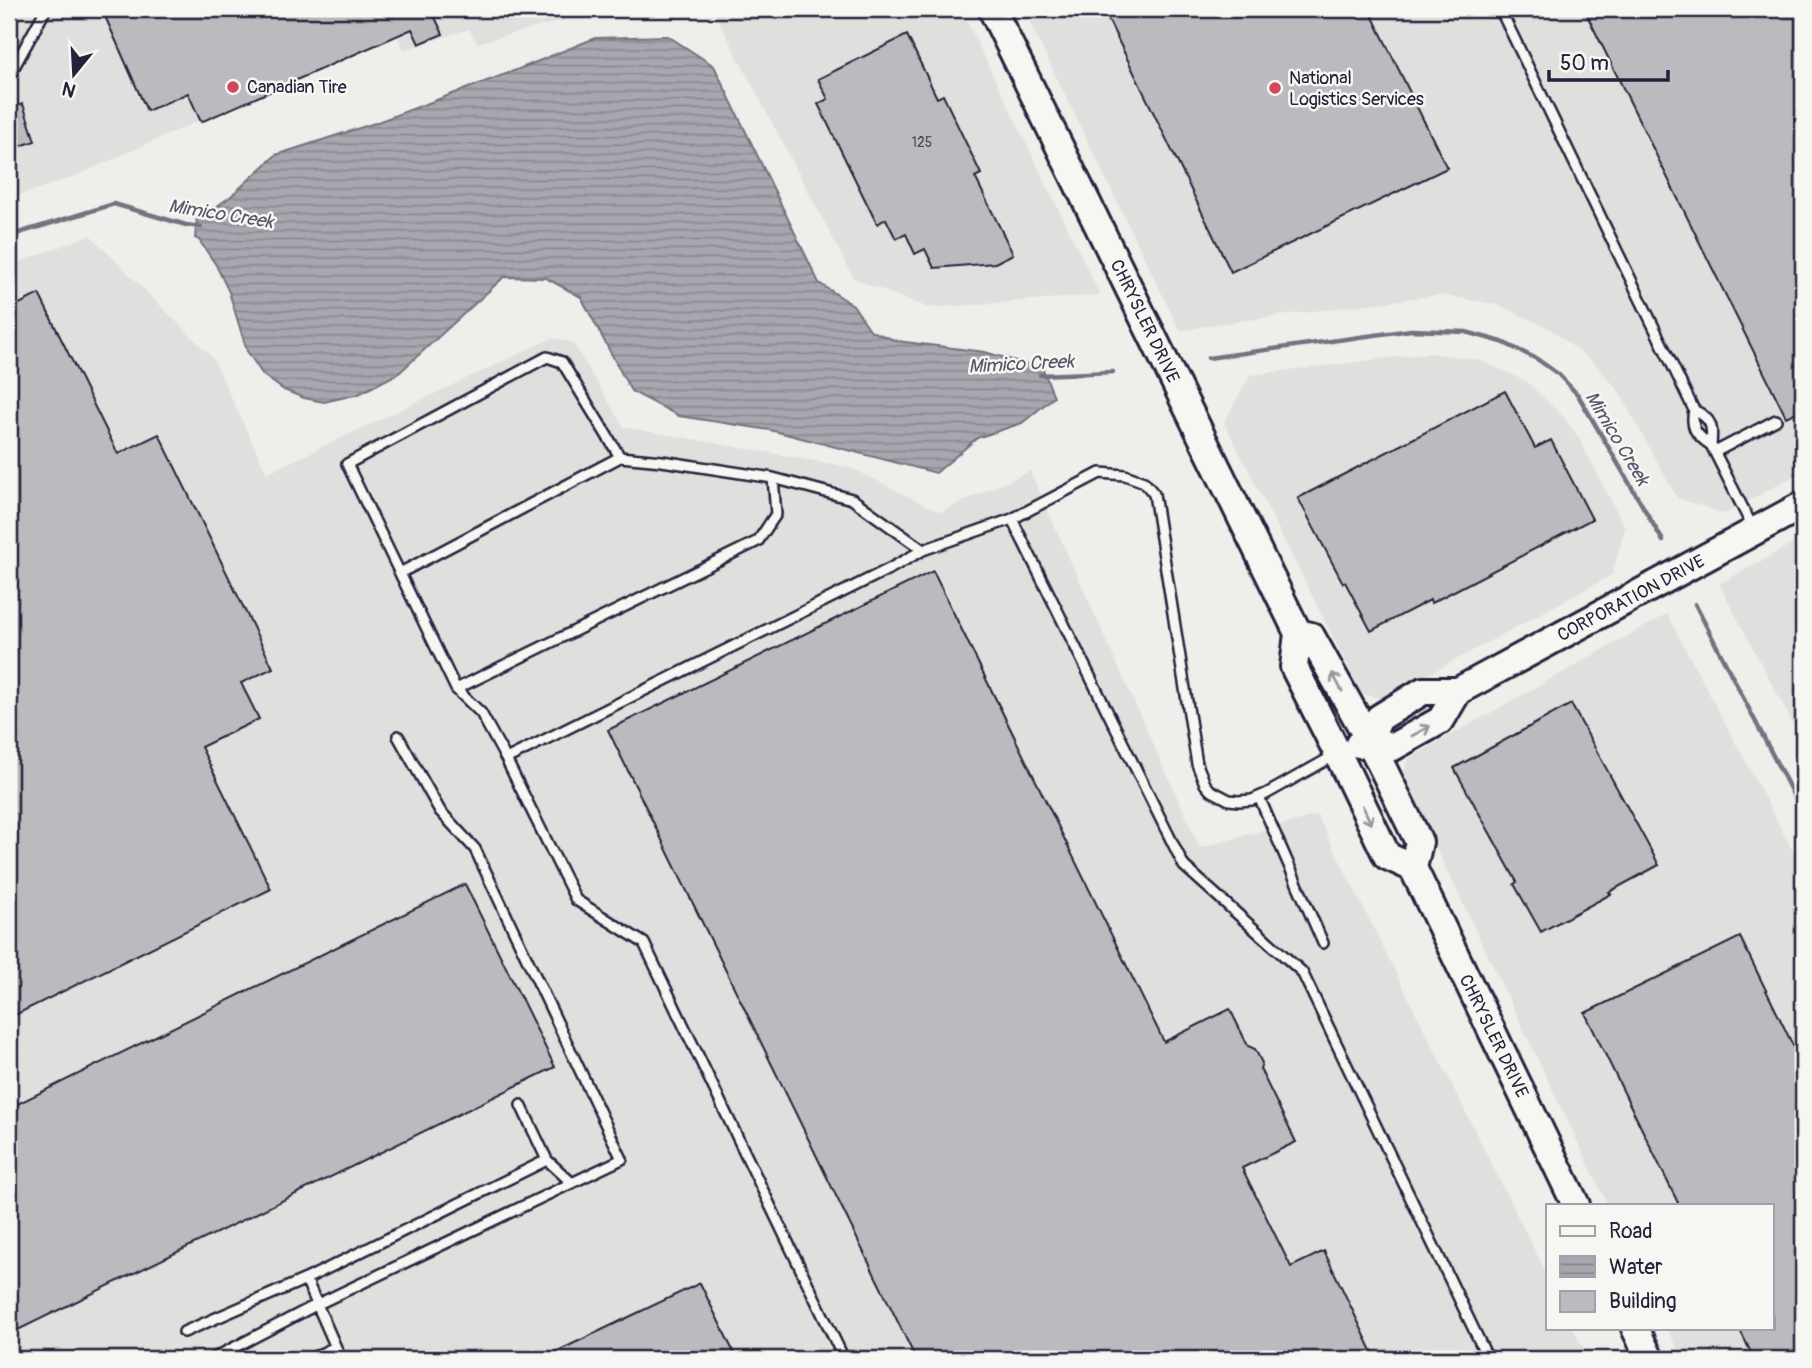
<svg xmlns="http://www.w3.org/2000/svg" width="1812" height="1368" font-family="Pangolin,sans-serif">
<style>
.built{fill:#dfdfde}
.water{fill:url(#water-rules);stroke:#727281;stroke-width:2}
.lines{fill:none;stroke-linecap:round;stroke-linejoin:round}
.stream{stroke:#727281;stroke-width:4.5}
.building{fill:#bbbbbf;stroke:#22223b;stroke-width:2}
.lane-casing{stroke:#22223b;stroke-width:14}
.secondary-casing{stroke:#22223b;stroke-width:32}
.lane{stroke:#f6f6f2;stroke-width:9}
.secondary{stroke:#f6f6f2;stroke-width:26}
.oneway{stroke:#9797a0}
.poi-dot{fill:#d1495b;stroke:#f6f6f2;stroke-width:2.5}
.labels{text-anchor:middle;stroke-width:5;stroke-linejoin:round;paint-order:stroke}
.number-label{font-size:14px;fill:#48485c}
.poi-label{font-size:18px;fill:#22223b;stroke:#f6f6f2;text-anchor:start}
.street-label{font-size:18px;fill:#22223b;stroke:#f6f6f2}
.water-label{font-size:19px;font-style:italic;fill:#575769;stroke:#f6f6f2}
</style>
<defs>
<pattern id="water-rules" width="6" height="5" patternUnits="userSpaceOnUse" patternTransform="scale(1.75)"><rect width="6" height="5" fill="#a7a7af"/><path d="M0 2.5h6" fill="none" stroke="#888890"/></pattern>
</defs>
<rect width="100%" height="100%" fill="#eeeeeb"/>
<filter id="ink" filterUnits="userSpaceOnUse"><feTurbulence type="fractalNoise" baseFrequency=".0143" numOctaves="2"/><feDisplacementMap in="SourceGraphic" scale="14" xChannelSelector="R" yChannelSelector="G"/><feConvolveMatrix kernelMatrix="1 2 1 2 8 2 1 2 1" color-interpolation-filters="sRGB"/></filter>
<g filter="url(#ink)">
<!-- built -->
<path class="built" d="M9 9H606L477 43 469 29 404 50 396 32 78 175 9 199Z
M642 9H961L1100 295 929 308 854 279 715 14Z
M1023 9H1803V471L1725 514 1677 498 1618 390 1595 364 1549 328 1496 304 1438 295 1217 324 1180 331Z
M90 235 212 357 267 473 552 338 572 342 624 427 849 467 940 512 1030 471 1200 848 1317 815 1548 1277V1328H1573L1589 1359H9V266Z
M1430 353 1480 360 1527 382 1564 417 1580 440 1625 528 1612 575 1383 699 1362 694 1224 422 1250 375Z
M1803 538V743L1719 584Z
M1667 614 1803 870V1359H1683L1667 1328H1772V1205H1608L1402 777 1408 759Z"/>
<!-- water -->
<path class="water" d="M668 36 714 66 819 283 853 305 871 331 897 341 985 352 1043 369 1054 397 1022 423 977 438 936 473 770 430 679 416 631 391 581 297 546 278 504 277 399 373 359 394 324 402 304 398 284 390 263 375 247 351 229 292 216 265 199 240 195 238 197 218H200L230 197 276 155 375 123 519 69 595 38Z"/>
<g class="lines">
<!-- stream -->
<path class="stream" d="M9 236 114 204 186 225 201 227
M1208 358 1411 330 1466 332 1502 342 1537 359 1558 374 1578 395 1663 541
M1040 375 1113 372
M1695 604 1803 814"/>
</g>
<!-- building -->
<path class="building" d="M117 9H431L443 34 419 44 412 29 201 122 188 93 147 111 104 14Z
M1103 9H1369L1447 168 1231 272Z
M1584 9H1803V409L1786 417Z
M907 35 937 98 943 95 981 174 975 177 1013 254 995 263 934 268 925 249 915 254 906 234 896 239 886 219 877 224 818 104 828 99 818 79Z
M23 104 35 141 9 150V108Z
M39 294 118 454 159 434 273 668 241 683 259 719 201 747 271 889 9 1018V309Z
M1505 391 1535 448 1551 440 1592 519 1431 603 1430 600 1371 631 1345 582 1343 583 1298 498Z
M933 571 1164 1042 1230 1009 1248 1046 1255 1049 1262 1063 1260 1069 1296 1142 1242 1168 1291 1267 1324 1251 1376 1359H916L608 730Z
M1571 704 1659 865 1609 892 1611 894 1541 932 1514 884 1517 882 1454 768Z
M465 884 555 1067 18 1330 9 1311V1108Z
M1740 937 1803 1066V1359H1754L1739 1328H1772V1205H1679L1585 1013Z
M700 1283 737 1359H541Z"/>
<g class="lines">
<!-- lane casing -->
<g class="lane-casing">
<path id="lane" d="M1500 9 1694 410C1712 419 1713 426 1711 445 1697 436 1690 428 1694 410
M9 70 14 67 46 9
M1711 445 1753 528
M1715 452 1776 420
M1012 519 1184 866 1302 972 1488 1359
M400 573 620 457
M456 689 758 541 776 514 773 478
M506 759 891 568 923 550 1012 519 1100 473 1125 475 1144 482 1154 494 1197 764 1205 784 1210 790 1229 800 1239 801 1252 800 1266 794 1337 754
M1259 797 1323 943
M521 1105 547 1160
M306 1279 341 1359
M184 1332 306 1279 547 1160 572 1183
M212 1359 316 1305 622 1159 475 849 440 811 398 736
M310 1359 335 1347
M844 1359 644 943 576 900 506 759 481 713 456 689 347 464 547 357 562 362 620 457 662 461 773 478 852 499 923 550"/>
</g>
<!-- secondary casing -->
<g class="secondary-casing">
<path id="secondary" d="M992 9 1298 633 1294 667 1338 754 1387 856 1413 868
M1298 633 1311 636 1369 740 1419 842 1413 868 1576 1205
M1369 740 1379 718 1423 691H1458L1803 505
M1359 744 1369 740 1393 747 1441 720 1458 691
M1635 1328 1650 1359"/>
</g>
<!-- lane -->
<use href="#lane" class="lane"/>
<!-- secondary -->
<use href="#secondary" class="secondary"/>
</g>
<!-- one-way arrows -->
<defs><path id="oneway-shaft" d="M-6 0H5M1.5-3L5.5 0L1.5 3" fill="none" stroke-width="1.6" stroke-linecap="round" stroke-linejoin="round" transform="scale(1.75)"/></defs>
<g class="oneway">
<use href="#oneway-shaft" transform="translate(1337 682) rotate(-119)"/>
<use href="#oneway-shaft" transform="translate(1421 731) rotate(-29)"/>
<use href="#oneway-shaft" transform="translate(1367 815) rotate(65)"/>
</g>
</g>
<!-- markers -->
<g class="poi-dot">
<circle cx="233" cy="87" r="7"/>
<circle cx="1275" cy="88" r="7"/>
</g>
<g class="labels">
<!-- number labels -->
<g class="number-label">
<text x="922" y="147">125</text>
</g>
<!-- poi labels -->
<g class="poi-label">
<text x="1289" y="84">National<tspan x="1289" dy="21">Logistics Services</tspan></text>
<text x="247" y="93">Canadian Tire</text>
</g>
<!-- street labels -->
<g class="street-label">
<text transform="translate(1145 321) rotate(64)" y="6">CHRYSLER DRIVE</text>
<text transform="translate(1631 598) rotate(-28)" y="6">CORPORATION DRIVE</text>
<text transform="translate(1494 1036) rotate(64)" y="6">CHRYSLER DRIVE</text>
</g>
<!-- water labels -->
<g class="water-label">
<text transform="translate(221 213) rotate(9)" y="7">Mimico Creek</text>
<text transform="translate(1021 363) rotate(-3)" y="7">Mimico Creek</text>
<text transform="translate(1618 438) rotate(59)" y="7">Mimico Creek</text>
</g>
</g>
<!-- margin -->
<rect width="1812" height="1368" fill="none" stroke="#f6f6f2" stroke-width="35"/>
<rect x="18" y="18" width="1777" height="1333" fill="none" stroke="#22223b" stroke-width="2.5" filter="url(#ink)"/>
<!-- legend -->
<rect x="1546" y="1204" width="228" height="126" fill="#f6f6f2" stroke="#a1a1a9" stroke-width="2"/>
<rect x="1560" y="1226" width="35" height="10" fill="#f6f6f2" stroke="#a1a1a9" stroke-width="2"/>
<text x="1609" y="1238" font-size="21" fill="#22223b">Road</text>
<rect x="1560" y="1256" width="35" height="21" fill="url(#water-rules)" stroke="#a1a1a9" stroke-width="2"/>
<text x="1609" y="1274" font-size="21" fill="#22223b">Water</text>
<rect x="1560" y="1291" width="35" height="21" fill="#bbbbbf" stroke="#a1a1a9" stroke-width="2"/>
<text x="1609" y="1308" font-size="21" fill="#22223b">Building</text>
<!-- north arrow -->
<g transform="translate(74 74) rotate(198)" stroke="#f6f6f2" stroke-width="5" paint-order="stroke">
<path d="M0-5L12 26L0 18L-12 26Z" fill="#22223b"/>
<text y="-10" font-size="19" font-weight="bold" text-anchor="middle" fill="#22223b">N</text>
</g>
<!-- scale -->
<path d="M1549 70v10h119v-10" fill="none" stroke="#22223b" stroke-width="3.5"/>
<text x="1560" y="70" font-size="21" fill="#22223b" stroke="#f6f6f2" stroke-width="5" paint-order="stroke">50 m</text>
</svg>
